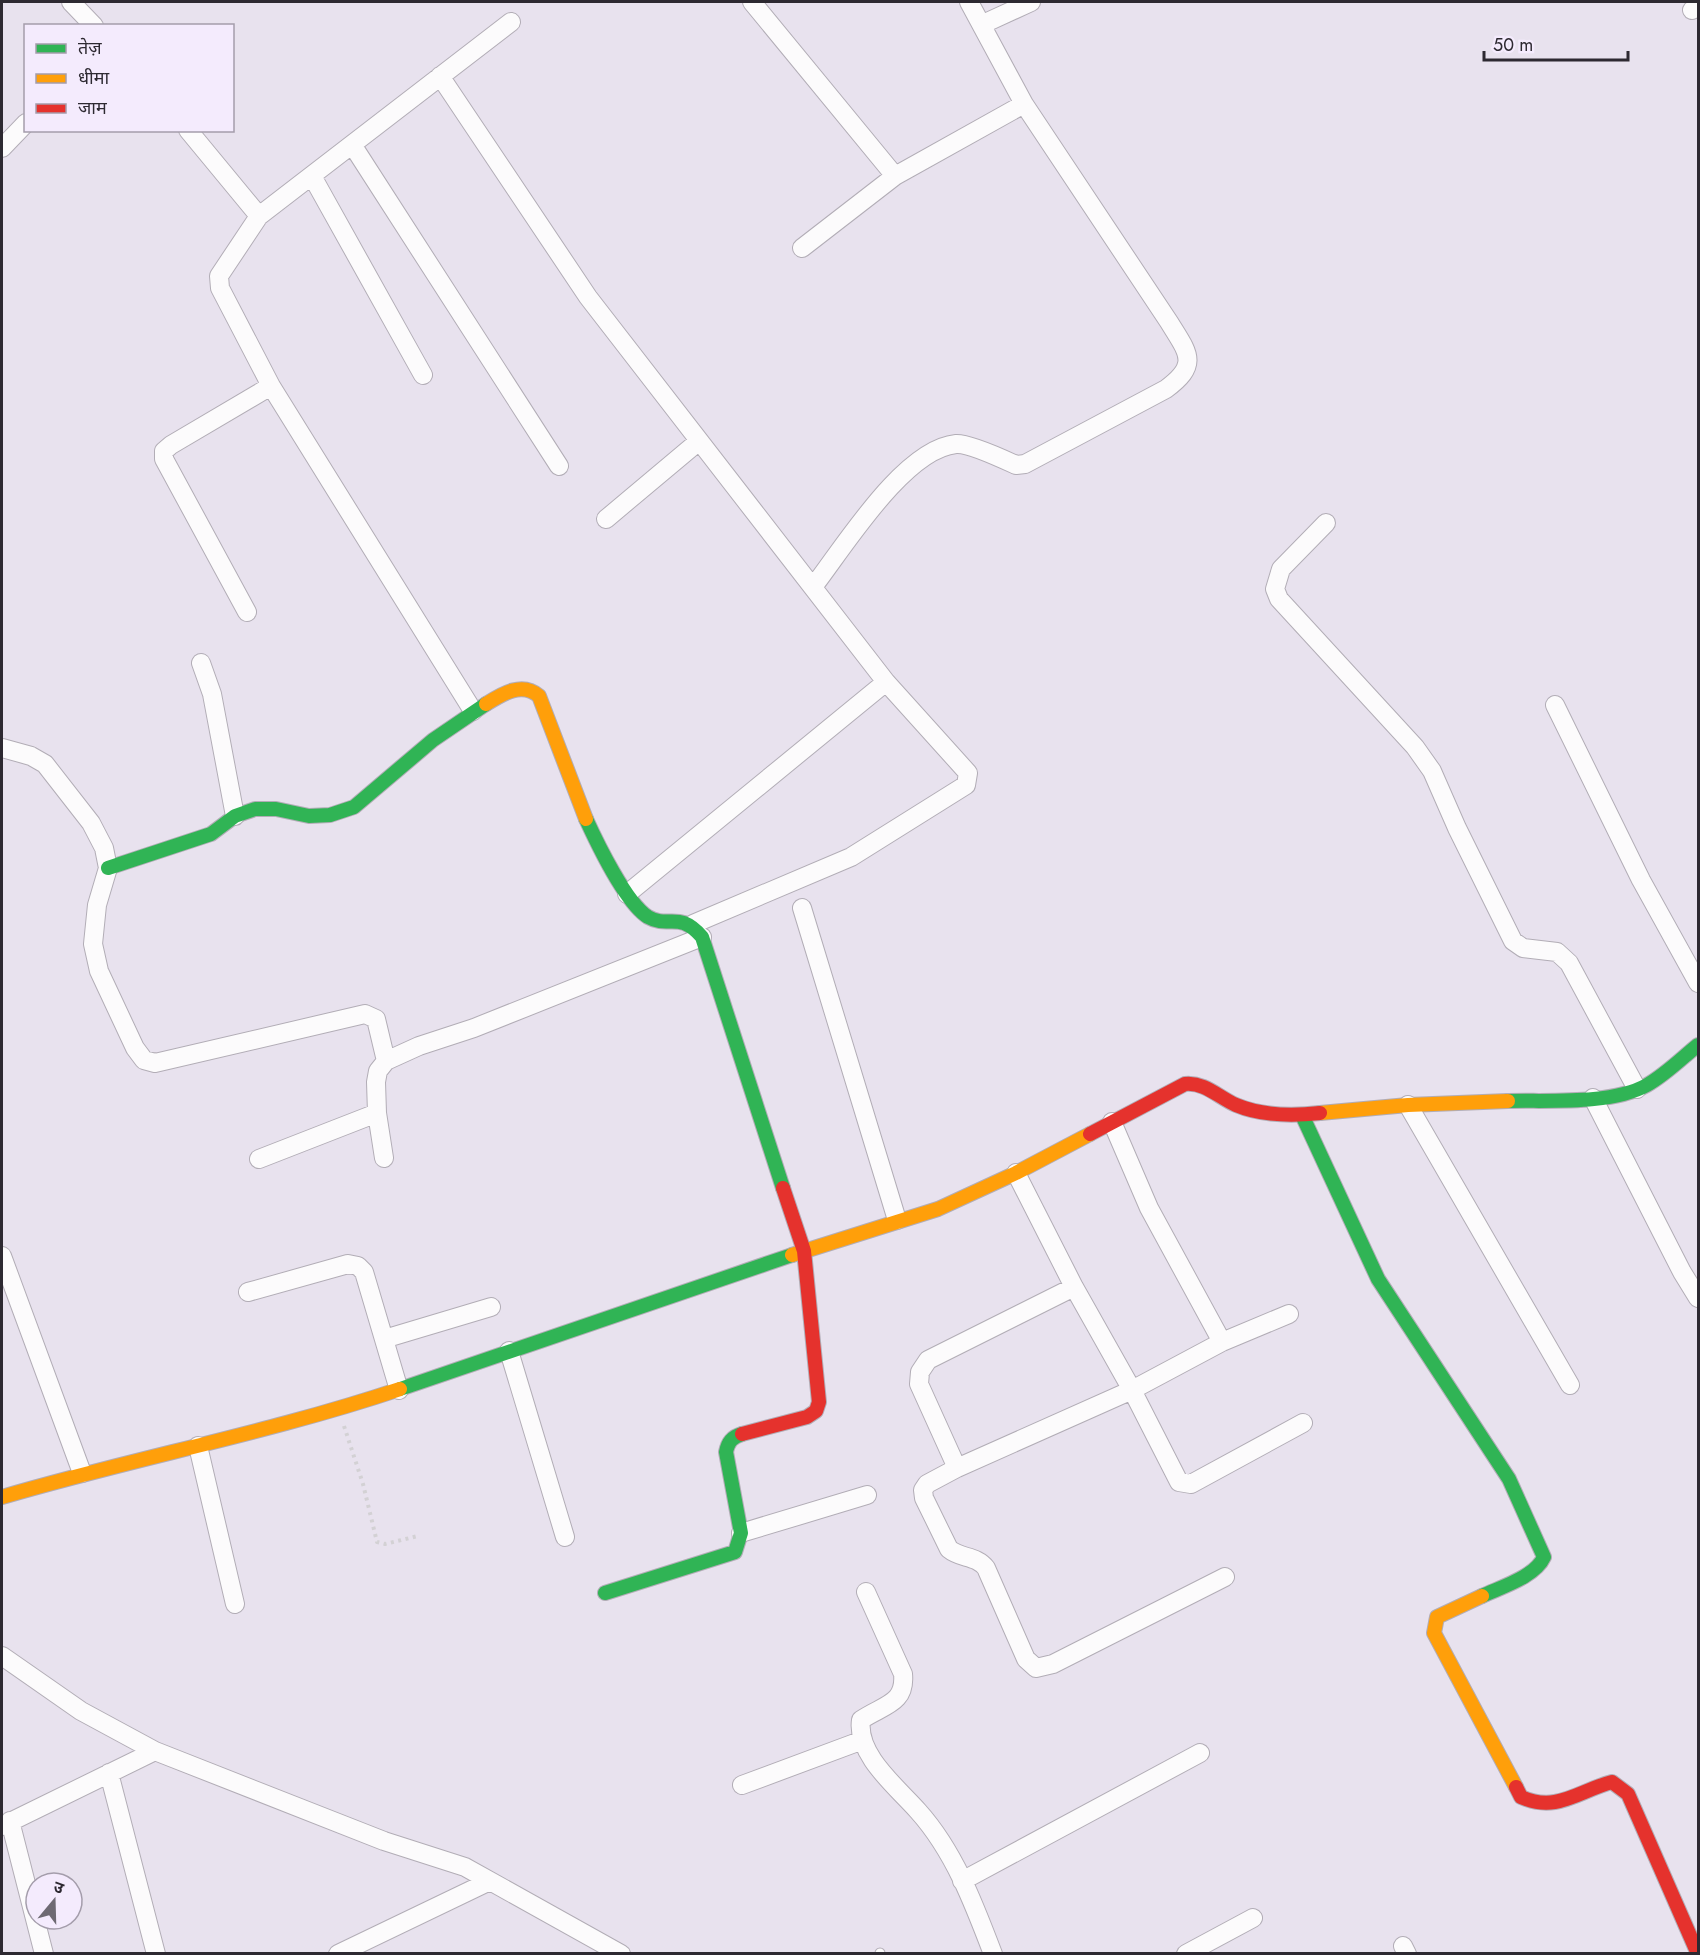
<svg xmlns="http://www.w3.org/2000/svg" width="1700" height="1955" font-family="Jost,'Noto Sans Devanagari',sans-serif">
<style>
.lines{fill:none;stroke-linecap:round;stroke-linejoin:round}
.lane-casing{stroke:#b2adb6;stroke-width:11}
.street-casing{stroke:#b2adb6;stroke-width:20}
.fast-casing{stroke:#b2adb6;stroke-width:16}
.slow-casing{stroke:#b2adb6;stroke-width:16}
.jam-casing{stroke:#b2adb6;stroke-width:16}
.path{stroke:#d3d1d4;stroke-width:4;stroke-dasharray:3 4.5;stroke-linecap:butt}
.lane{stroke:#fcfbfc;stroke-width:9}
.street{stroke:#fcfbfc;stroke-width:18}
.fast{stroke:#30b455;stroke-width:14}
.slow{stroke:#ff9f0a;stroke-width:14}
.jam{stroke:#e5322d;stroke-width:14}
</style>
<rect width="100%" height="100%" fill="#e8e2ee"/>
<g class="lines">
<!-- lane casing -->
<g class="lane-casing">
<path id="lane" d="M880 1954V1953"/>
</g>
<!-- street casing -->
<g class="street-casing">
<path id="street" d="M71 2 94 26
M752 2 895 176 1024 104 969 2
M1692 10 1698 7
M983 24 1031 2
M440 76 588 297 886 682 627 894
M188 130 259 216 219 276 220 288 271 386 171 445 164 451V459L247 612
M353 146 559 466
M2 148 26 123
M312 176 423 375
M259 216 511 22
M802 248 895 176
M271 386 473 711
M606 519 699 441
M1326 523 1281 569 1275 589 1279 599 1415 747 1432 771 1457 828 1513 941 1523 948 1557 952 1569 963 1637 1089
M813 587C844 547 904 449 956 444 969 443 1003 459 1016 465L1025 464 1166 389C1200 364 1188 353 1169 322L1024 104
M201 663 212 694 235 816
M1555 705 1641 880 1698 983
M2 748 31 756 45 764 91 823 104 848 108 868 97 905 93 944 99 971 135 1048 144 1060 155 1063 365 1014 376 1019 386 1061
M802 908 897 1220
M693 924 851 857 966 785 968 773 886 682
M1593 1098 1682 1272 1698 1298
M1408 1105 1570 1385
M377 1113 384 1158
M1112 1122 1149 1208 1222 1342 1132 1390 1179 1482 1191 1484 1303 1423
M259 1159 377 1113 376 1082 378 1071 386 1061 419 1046 474 1028 702 937
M1016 1173 1074 1287 1132 1390 957 1468 927 1484 923 1490 924 1498 949 1549C961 1559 976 1555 986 1568L1026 1659 1036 1668 1053 1664 1225 1577
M2 1256 82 1473
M248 1292 348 1264 358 1266 364 1272 399 1390
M384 1339 491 1307
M1222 1342 1289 1314
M509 1351 565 1537
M198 1446 235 1604
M957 1468 919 1384 920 1372 928 1360 1074 1287
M741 1533 867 1495
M866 1592 903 1674C906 1704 883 1705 861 1720 856 1755 897 1787 918 1811 954 1851 974 1904 993 1954
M2 1656 81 1711 155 1751 384 1841 465 1867 621 1954
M109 1773 156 1954
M742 1785 863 1740
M10 1821 44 1954
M2 1826 155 1751
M962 1881 1200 1753
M1403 1946 1407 1954
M338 1954 490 1881
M1186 1954 1253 1918"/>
</g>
<!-- fast casing -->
<g class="fast-casing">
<path id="fast" d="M586 819C597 843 626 903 648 917 669 929 679 910 702 937L783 1188
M108 868 211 834 235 816 255 809H276L309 816 330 815 354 807 433 740 486 704
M1508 1101C1549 1100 1611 1105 1647 1085 1665 1075 1682 1058 1698 1045
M1302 1115 1378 1279 1509 1479 1544 1557C1535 1577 1501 1587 1482 1596
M400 1389 792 1255
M605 1593 735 1552 741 1533 726 1452C728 1442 732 1437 742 1434"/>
</g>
<!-- slow casing -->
<g class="slow-casing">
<path id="slow" d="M486 704C502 694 522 681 539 696L586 819
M1320 1113 1408 1105 1508 1101
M792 1255 938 1209 1016 1173 1090 1134
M2 1497C134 1458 269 1433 400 1389
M1482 1596 1437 1617 1434 1633 1516 1787"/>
</g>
<!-- jam casing -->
<g class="jam-casing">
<path id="jam" d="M1090 1134 1185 1084C1205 1082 1218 1097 1236 1105 1262 1116 1293 1116 1320 1113
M742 1434 807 1417 816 1411 819 1402 804 1251 783 1188
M1516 1787 1521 1797C1557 1813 1578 1791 1612 1782L1628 1794 1698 1954"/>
</g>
<!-- path -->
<path class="path" d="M344 1426 363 1484 377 1542 385 1544 418 1536"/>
<!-- lane -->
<use href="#lane" class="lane"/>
<!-- street -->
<use href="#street" class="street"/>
<!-- fast -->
<use href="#fast" class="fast"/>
<!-- slow -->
<use href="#slow" class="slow"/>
<!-- jam -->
<use href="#jam" class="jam"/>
</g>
<!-- border -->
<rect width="1700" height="1955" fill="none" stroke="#2d2931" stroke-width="6"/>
<!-- legend -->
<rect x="24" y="24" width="210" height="108" fill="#f4ebfd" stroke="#a49dab" stroke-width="1.5"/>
<rect x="36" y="44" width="30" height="9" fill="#30b455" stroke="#a49dab" stroke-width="1.5"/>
<text x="78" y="54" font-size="18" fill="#2d2931">तेज़</text>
<rect x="36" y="74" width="30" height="9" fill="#ff9f0a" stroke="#a49dab" stroke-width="1.5"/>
<text x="78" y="84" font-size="18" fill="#2d2931">धीमा</text>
<rect x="36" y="104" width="30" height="9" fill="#e5322d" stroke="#a49dab" stroke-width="1.5"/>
<text x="78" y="114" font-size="18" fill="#2d2931">जाम</text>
<!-- north arrow -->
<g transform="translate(54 1901) rotate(19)"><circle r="28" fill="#f4ebfd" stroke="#a49dab" stroke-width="1.5"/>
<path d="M0-4.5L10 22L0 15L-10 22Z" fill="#6e6a73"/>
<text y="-9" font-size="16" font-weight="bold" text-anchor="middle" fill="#2d2931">उ</text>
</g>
<!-- scale -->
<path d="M1484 51v9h144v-9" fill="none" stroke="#2d2931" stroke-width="3"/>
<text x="1493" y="51" font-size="18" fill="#2d2931" stroke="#f4ebfd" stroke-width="4.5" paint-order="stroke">50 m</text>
</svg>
